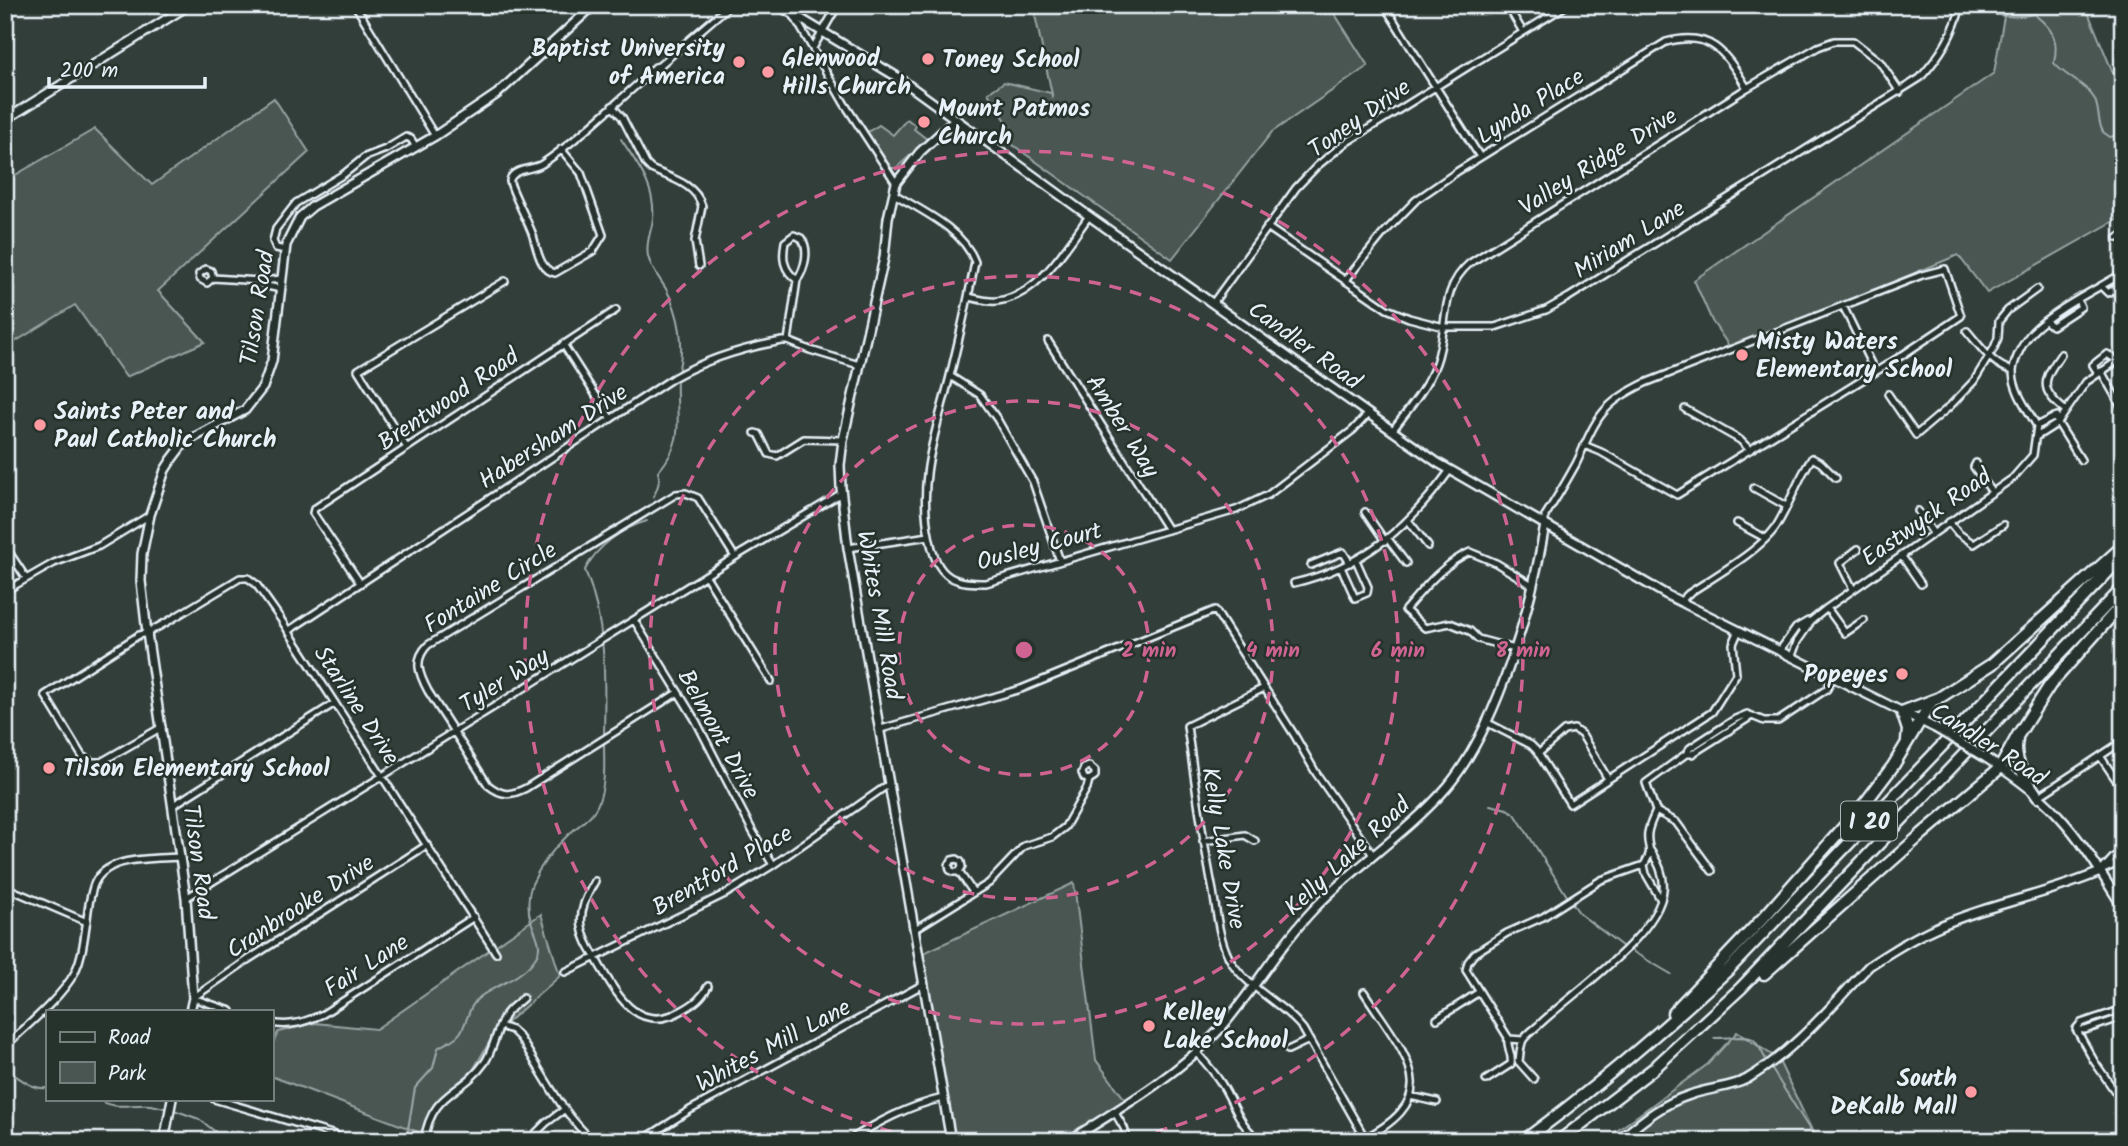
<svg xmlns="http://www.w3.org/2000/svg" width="2128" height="1146" font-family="Kalam,sans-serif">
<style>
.green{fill:#495651;stroke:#98a4a4;stroke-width:2}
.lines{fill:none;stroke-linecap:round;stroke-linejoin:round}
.stream{stroke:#9ea9ab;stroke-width:2}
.street-casing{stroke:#e8f1f8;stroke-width:10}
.secondary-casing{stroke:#e8f1f8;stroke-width:12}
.highway-casing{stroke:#e8f1f8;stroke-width:15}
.street{stroke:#26332d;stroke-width:5}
.secondary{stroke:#26332d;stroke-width:7}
.highway{stroke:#26332d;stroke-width:10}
.secondary-bridge-casing{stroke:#e8f1f8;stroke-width:12;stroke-linecap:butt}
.secondary-bridge{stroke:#26332d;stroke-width:7}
.ring{fill:none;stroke:#cf6492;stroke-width:3.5;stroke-dasharray:12 9}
.poi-dot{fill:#ff9aa2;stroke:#26332d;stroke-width:2.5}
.labels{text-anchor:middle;stroke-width:5;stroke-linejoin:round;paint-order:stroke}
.shield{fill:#26332d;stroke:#aeb8bb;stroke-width:2}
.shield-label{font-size:23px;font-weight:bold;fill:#e8f1f8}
.poi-label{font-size:24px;font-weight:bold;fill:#e8f1f8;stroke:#26332d;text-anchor:start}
.street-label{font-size:24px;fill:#e8f1f8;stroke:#26332d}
.centre{fill:#cf6492;stroke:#26332d;stroke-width:3.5}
.ring-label{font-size:21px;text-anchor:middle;font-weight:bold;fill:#cf6492;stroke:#26332d;stroke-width:5;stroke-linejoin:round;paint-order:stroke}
</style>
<rect width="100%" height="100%" fill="#323e39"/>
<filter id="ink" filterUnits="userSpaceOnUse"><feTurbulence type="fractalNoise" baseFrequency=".0143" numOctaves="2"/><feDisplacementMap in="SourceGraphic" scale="14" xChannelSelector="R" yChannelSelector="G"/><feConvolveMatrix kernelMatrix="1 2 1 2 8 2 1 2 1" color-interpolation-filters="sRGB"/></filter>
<g filter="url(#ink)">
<!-- green -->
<path class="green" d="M1049 5H1329L1368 66 1272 132 1172 259 999 135 1010 127 988 93 1004 82 1051 93 1053 99 1035 15Z
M2006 5H2085L2123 97V216L1987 293 1958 255 1731 349 1712 321 1694 280 1994 73Z
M274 98 309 152 158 291 205 342 126 377 75 305 5 348V181L95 129 152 185Z
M907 119 916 126 914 129 928 140 896 168H890L866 133 879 125 893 135Z
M1074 883 1096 1060 1129 1105 1069 1141H949L917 956Z
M541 914 560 976 494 1034 469 1077 437 1103 426 1135 271 1076V1048L278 1032 315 1023 376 1029Z
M1737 1032 1778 1059 1817 1141H1603L1708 1064Z"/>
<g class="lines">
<!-- stream -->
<path class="stream" d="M1964 5C1986 14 2009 20 2034 14
M2031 5C2033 17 2038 16 2045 24 2057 36 2057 48 2054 63 2065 77 2084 82 2094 98 2100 109 2097 121 2103 132L2110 137 2123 134
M621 139C637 164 656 187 653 218 652 231 645 242 648 256 650 267 660 279 666 289 680 314 685 346 678 373
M653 498C657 489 661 481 658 472 687 439 675 417 677 379
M604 737C605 680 607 624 585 570 596 547 622 528 647 521
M1490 805 1507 809 1515 814 1567 896
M1572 903 1580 914 1622 946
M1630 950 1671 974
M1714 1038C1724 1039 1748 1034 1754 1040 1759 1045 1763 1054 1766 1060
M1771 1068 1817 1141
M5 1070C20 1076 30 1090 47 1088
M98 1099C113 1111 133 1103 151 1105 157 1106 163 1108 169 1109
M174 1110 199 1119 217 1133 250 1141
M406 1141 415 1088 433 1068 438 1048C445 1043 455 1040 460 1033 468 1022 468 1005 481 996 497 985 521 978 534 960 545 946 535 935 531 921 527 910 528 894 532 884 540 866 553 849 567 836 578 825 594 817 599 801 606 782 604 762 604 742"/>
<!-- street casing -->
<g class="street-casing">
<path id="street" d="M355 5 435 136
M1384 5 1480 157
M1507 5 1523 32
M794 16 844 103 896 183
M813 48 838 5
M659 66 658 71 651 77H646L655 67 659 66 730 5
M612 106 622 117 646 164 651 169C670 178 695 183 702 206L695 241 699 266
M561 149 581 173 603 235 593 251 555 273C539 270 537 247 532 233 529 224 508 183 510 180 513 168 533 170 542 164 579 139 612 106 646 77
M894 194C922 211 963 229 975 262 968 299 960 335 951 372 937 430 916 479 930 540 933 554 937 569 950 577 960 583 975 583 986 583L1236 510 1268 495 1353 430 1368 414
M1267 227 1387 309 1409 318 1444 327H1495L1546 310 1569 297 1920 78C1940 56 1954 34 1961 5
M794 235 801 238C810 249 805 269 797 280 783 270 782 258 785 242Z
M2118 238 2123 235
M285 250 276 248 273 241 276 229 296 203 344 174 365 157 386 149 406 137 411 139 416 147
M213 278 211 271 206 269 199 274 200 279 207 283 213 278 260 281 282 279
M260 281 267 286 281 289
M1345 281 1383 234 1416 200 1458 171 1666 42C1712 29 1726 54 1747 88
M2101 286 2108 293 2123 283
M969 297C978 299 988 302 997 301 1038 297 1067 246 1089 216
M1213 303 1296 188 1317 166 1344 144 1567 5
M1843 306 1875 372
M2046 321 2052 326 2081 307 2078 300
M1967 331C1981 347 1992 365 2013 371
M788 341 797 280
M1048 341 1168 530
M563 344 611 419
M2061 354C2043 380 2038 389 2066 411
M2101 371 2123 410
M2098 373 2093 365 2107 354 2117 360
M950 376 980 395 997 419 1033 482 1060 561
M1888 394 1916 435 1949 407 1974 381 1994 348 1998 338 1999 321 2008 310 2037 289
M1685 409 1740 440 1750 450
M2054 417 2081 460
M2037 426C2028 410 2013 391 2013 371 2014 359 2024 341 2032 332 2052 311 2097 289 2123 273
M2037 426 2057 416
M1392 431C1408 410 1427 388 1436 363 1449 328 1438 290 1470 263L1747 88 1818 47 1834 41H1853L1880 62 1900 92
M755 433 759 434 769 454 777 456 804 439 843 440
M2036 437 2058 423 2086 382 2123 357
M407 448 358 370 505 281
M1976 463 1974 467 1992 492
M1754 488 1786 506
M1918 511 1933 533
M1365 512 1385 541
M1408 520 1428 546
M1949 522 1958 533 1974 544 2003 525
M1737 523 1765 538
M1545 525V516C1556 499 1566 482 1576 464 1584 448 1590 429 1601 415 1612 400 1629 391 1645 383L1922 275 1945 269 1961 316 1901 356 1677 495 1601 452 1584 445
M1388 539 1406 563
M5 546 26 578
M848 548 929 536
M1901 555 1921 584
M1311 565 1343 552 1350 563
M1341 567 1355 598 1367 593 1368 587 1356 560
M706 576 771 681
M360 583 313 513 314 509 616 310
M1294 583C1363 567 1409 527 1450 470
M1853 589 1840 563 1858 549
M5 591 54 563 99 546 150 515
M1680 602 1688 594C1713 577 1762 550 1777 525 1790 504 1797 480 1812 458L1821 463 1836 478
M1827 608 1845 633 1864 620
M634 620 696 721 753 832 773 865
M1801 629 1827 608 2013 478 2033 455 2037 426
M288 631 673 378C707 359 743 348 782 341H788L810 350 859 365
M1515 649 1478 639 1470 631 1450 623 1425 628 1405 610C1423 589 1444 563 1470 552L1496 563 1532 585
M1780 650 1796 628 1808 621
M1792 656 1797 642 1810 623
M1264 688 1187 726C1195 781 1202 836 1213 891 1217 915 1219 942 1232 963 1251 991 1283 1003 1303 1029L1365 1138
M677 693 526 788C510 796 502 796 488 785L428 691C419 674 413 660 428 645L676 494 686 493 698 498 735 557
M1486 722 1531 745 1536 750 1570 804 1712 712 1736 674 1733 644 1739 630
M162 727 101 762H92L82 756 45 695 139 635 147 633 167 622 240 578H248L256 584 280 618 496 953
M881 729 1021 689 1215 610 1295 736 1316 773 1373 855
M1538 754 1564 731 1574 729 1582 735 1608 779
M1686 754H1692L1752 716
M2100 756 2123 790
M2038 797 2123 741
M172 806 335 703
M1656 811 1676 822 1712 871
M1203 841 1245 835 1255 841
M2103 870 2123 861
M959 872H954L950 870 949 865 952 860 957 859 961 862 962 867 959 872 973 892
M2100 872 2114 857 2123 851
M595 881C587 895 579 910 582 927 584 941 593 953 600 966 619 998 639 1034 681 1011 694 1004 702 998 708 986
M5 887 87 922
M186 898 735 557 842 493
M1661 900 1646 874 1644 865C1655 847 1646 849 1648 833 1649 825 1653 818 1656 811L1646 783 1686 754 1690 748 1735 719 1747 714 1764 721H1778L1827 689 1833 676
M915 929 989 883 1024 846 1052 837 1065 827 1087 788 1089 780 1095 776V771L1089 766 1084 768 1082 773 1084 778 1089 780
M565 972 727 893 773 865 889 784
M193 998 249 959 427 845
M193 998 231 1011
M1437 1019 1479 992
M271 1023C290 1027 305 1022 323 1014L474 917
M500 1026 512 1030 520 1038C541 1070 564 1118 594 1141
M2076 1029 2094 1061 2123 1103
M2076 1029 2081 1023 2123 1009
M2076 1029 2085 1030 2123 1017
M1523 1040 1509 1039 1466 970 1468 962 1475 953 1507 933 1543 917 1601 880 1644 865
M5 1046C27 1026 62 997 75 972 83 955 84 938 87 919 88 909 90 897 93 887 103 855 153 859 179 857
M1288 1050 1309 1040
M1197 1053C1205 1062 1214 1072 1221 1083 1234 1103 1240 1129 1262 1141
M1518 1061 1534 1079
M1519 1061C1520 1055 1520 1046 1523 1040 1527 1034 1537 1027 1542 1022 1574 992 1660 934 1663 890 1665 875 1658 862 1650 850
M1486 1080 1511 1064C1513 1054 1506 1047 1508 1037
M1410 1096 1437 1102
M214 1099 332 1134 347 1141
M1114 1111 1124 1128 1128 1141
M424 1141C432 1090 461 1096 485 1062 494 1048 496 1031 504 1017 508 1009 517 1004 523 998
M528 1141 546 1123 565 1109
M641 1141 690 1110 924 984
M848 1141C878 1122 908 1106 943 1098
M1359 1141C1451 1096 1404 1055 1364 992"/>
</g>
<!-- secondary casing -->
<g class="secondary-casing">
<path id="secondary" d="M778 5 899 78 1089 216 1438 463 1667 595 1935 728
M5 120 189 5
M1986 758C2011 774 2038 793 2058 815 2084 843 2103 876 2123 908
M190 1011 193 998 186 898 147 633 141 581 142 554 150 515 165 470 172 459 181 447 193 438 245 410 263 387 272 361 286 245 300 217 313 206 435 136 497 94 594 5
M164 1141 172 1099
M951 1141 848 548 841 488 840 465 843 440 884 258 888 218 896 183 920 152 956 119
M1068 1141C1121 1108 1179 1074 1221 1028 1253 991 1278 947 1312 911 1354 866 1408 833 1448 786 1499 724 1532 604 1545 525
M1618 1141C1641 1122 1661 1104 1690 1095 1708 1088 1730 1088 1747 1079 1795 1051 1831 1006 1869 966 1890 952 1913 938 1935 928 1988 904 2047 895 2100 872"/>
</g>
<!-- highway casing -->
<g class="highway-casing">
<path id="highway" d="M2017 740C2012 761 2027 781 2038 797
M1907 741 1908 730 1902 712 1939 698 1992 664 2123 546
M1764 974 1922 834 2000 768 2018 735 2050 685 2123 603
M1673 1013 1765 916 1865 803 1893 766 1932 701
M1523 1141C1596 1088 1663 1030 1729 969L2123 556
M1559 1141 1653 1069 1741 988 2123 588"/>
</g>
<!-- street -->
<use href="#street" class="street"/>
<!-- secondary -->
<use href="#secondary" class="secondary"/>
<!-- highway -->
<use href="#highway" class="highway"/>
<!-- secondary-bridge casing -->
<g class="secondary-bridge-casing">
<path id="secondary-bridge" d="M1935 728 1986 758"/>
</g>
<!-- secondary-bridge -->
<use href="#secondary-bridge" class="secondary-bridge"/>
</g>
</g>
<!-- distance rings -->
<g class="ring">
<circle cx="1024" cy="650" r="125"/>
<circle cx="1024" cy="650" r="249"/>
<circle cx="1024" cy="650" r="374"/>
<path d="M933 1141A499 499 0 1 1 1115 1141"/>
</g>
<!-- markers -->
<g class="poi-dot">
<circle cx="928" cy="59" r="7"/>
<circle cx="739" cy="62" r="7"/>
<circle cx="768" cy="72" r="7"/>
<circle cx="924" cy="122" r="7"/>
<circle cx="1742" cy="355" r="7"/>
<circle cx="40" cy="425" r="7"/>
<circle cx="1902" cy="674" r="7"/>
<circle cx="49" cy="768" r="7"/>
<circle cx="1149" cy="1026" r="7"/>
<circle cx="1971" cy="1092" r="7"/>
</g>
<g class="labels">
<!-- shield labels -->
<rect class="shield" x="1841" y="801.5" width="56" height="39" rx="5"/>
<g class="shield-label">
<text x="1869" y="829">I 20</text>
</g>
<!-- poi labels -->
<g class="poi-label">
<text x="725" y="56" text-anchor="end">Baptist University<tspan x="725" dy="28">of America</tspan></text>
<text x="782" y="66">Glenwood<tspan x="782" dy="28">Hills Church</tspan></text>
<text x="942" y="67">Toney School</text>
<text x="938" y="116">Mount Patmos<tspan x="938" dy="28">Church</tspan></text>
<text x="1756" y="349">Misty Waters<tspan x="1756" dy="28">Elementary School</tspan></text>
<text x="54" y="419">Saints Peter and<tspan x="54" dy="28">Paul Catholic Church</tspan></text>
<text x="1888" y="682" text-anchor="end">Popeyes</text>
<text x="63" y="776">Tilson Elementary School</text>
<text x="1163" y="1020">Kelley<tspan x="1163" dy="28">Lake School</tspan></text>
<text x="1957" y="1086" text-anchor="end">South<tspan x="1957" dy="28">DeKalb Mall</tspan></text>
</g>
<!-- street labels -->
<g class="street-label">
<text transform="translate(1530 106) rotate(-32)" y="8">Lynda Place</text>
<text transform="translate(1359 118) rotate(-35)" y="8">Toney Drive</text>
<text transform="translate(1598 161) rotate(-32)" y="8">Valley Ridge Drive</text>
<text transform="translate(1629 239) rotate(-32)" y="8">Miriam Lane</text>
<text transform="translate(257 308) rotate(-81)" y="8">Tilson Road</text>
<text transform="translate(1305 345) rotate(36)" y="8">Candler Road</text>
<text transform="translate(448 399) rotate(-34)" y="8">Brentwood Road</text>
<text transform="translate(1123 426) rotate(58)" y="8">Amber Way</text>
<text transform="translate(553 436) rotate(-33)" y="8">Habersham Drive</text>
<text transform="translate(1926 517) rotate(-35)" y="8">Eastwyck Road</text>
<text transform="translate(1039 546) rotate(-15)" y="8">Ousley Court</text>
<text transform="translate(490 587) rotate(-32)" y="8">Fontaine Circle</text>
<text transform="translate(880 615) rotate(80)" y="8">Whites Mill Road</text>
<text transform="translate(504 680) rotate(-32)" y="8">Tyler Way</text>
<text transform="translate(357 705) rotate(57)" y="8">Starline Drive</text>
<text transform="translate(719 734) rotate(61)" y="8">Belmont Drive</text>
<text transform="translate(1989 744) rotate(33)" y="8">Candler Road</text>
<text transform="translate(1224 848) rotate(80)" y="8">Kelly Lake Drive</text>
<text transform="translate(1347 856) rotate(-43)" y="8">Kelly Lake Road</text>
<text transform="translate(199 862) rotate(82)" y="8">Tilson Road</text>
<text transform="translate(722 870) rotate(-30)" y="8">Brentford Place</text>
<text transform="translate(300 906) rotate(-33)" y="8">Cranbrooke Drive</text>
<text transform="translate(366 965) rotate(-33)" y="8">Fair Lane</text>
<text transform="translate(773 1045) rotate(-28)" y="8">Whites Mill Lane</text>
</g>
</g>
<circle cx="1024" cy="650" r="10" class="centre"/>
<g class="ring-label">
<text x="1149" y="657">2 min</text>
<text x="1273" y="657">4 min</text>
<text x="1398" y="657">6 min</text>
<text x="1523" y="657">8 min</text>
</g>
<!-- margin -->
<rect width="2128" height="1146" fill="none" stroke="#26332d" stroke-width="28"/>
<rect x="14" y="14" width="2100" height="1118" fill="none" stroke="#e8f1f8" stroke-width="2.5" filter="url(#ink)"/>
<!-- legend -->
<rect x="46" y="1010" width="228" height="91" fill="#26332d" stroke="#747f7e" stroke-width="2"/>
<rect x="60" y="1032" width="35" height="10" fill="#26332d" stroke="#747f7e" stroke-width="2"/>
<text x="108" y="1044" font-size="21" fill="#e8f1f8">Road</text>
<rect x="60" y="1062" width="35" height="21" fill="#495651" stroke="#747f7e" stroke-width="2"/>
<text x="108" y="1080" font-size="21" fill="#e8f1f8">Park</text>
<!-- scale -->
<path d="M49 77v10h156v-10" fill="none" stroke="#e8f1f8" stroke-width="3.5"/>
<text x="60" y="77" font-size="21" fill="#e8f1f8" stroke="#26332d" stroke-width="5" paint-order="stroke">200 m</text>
</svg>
